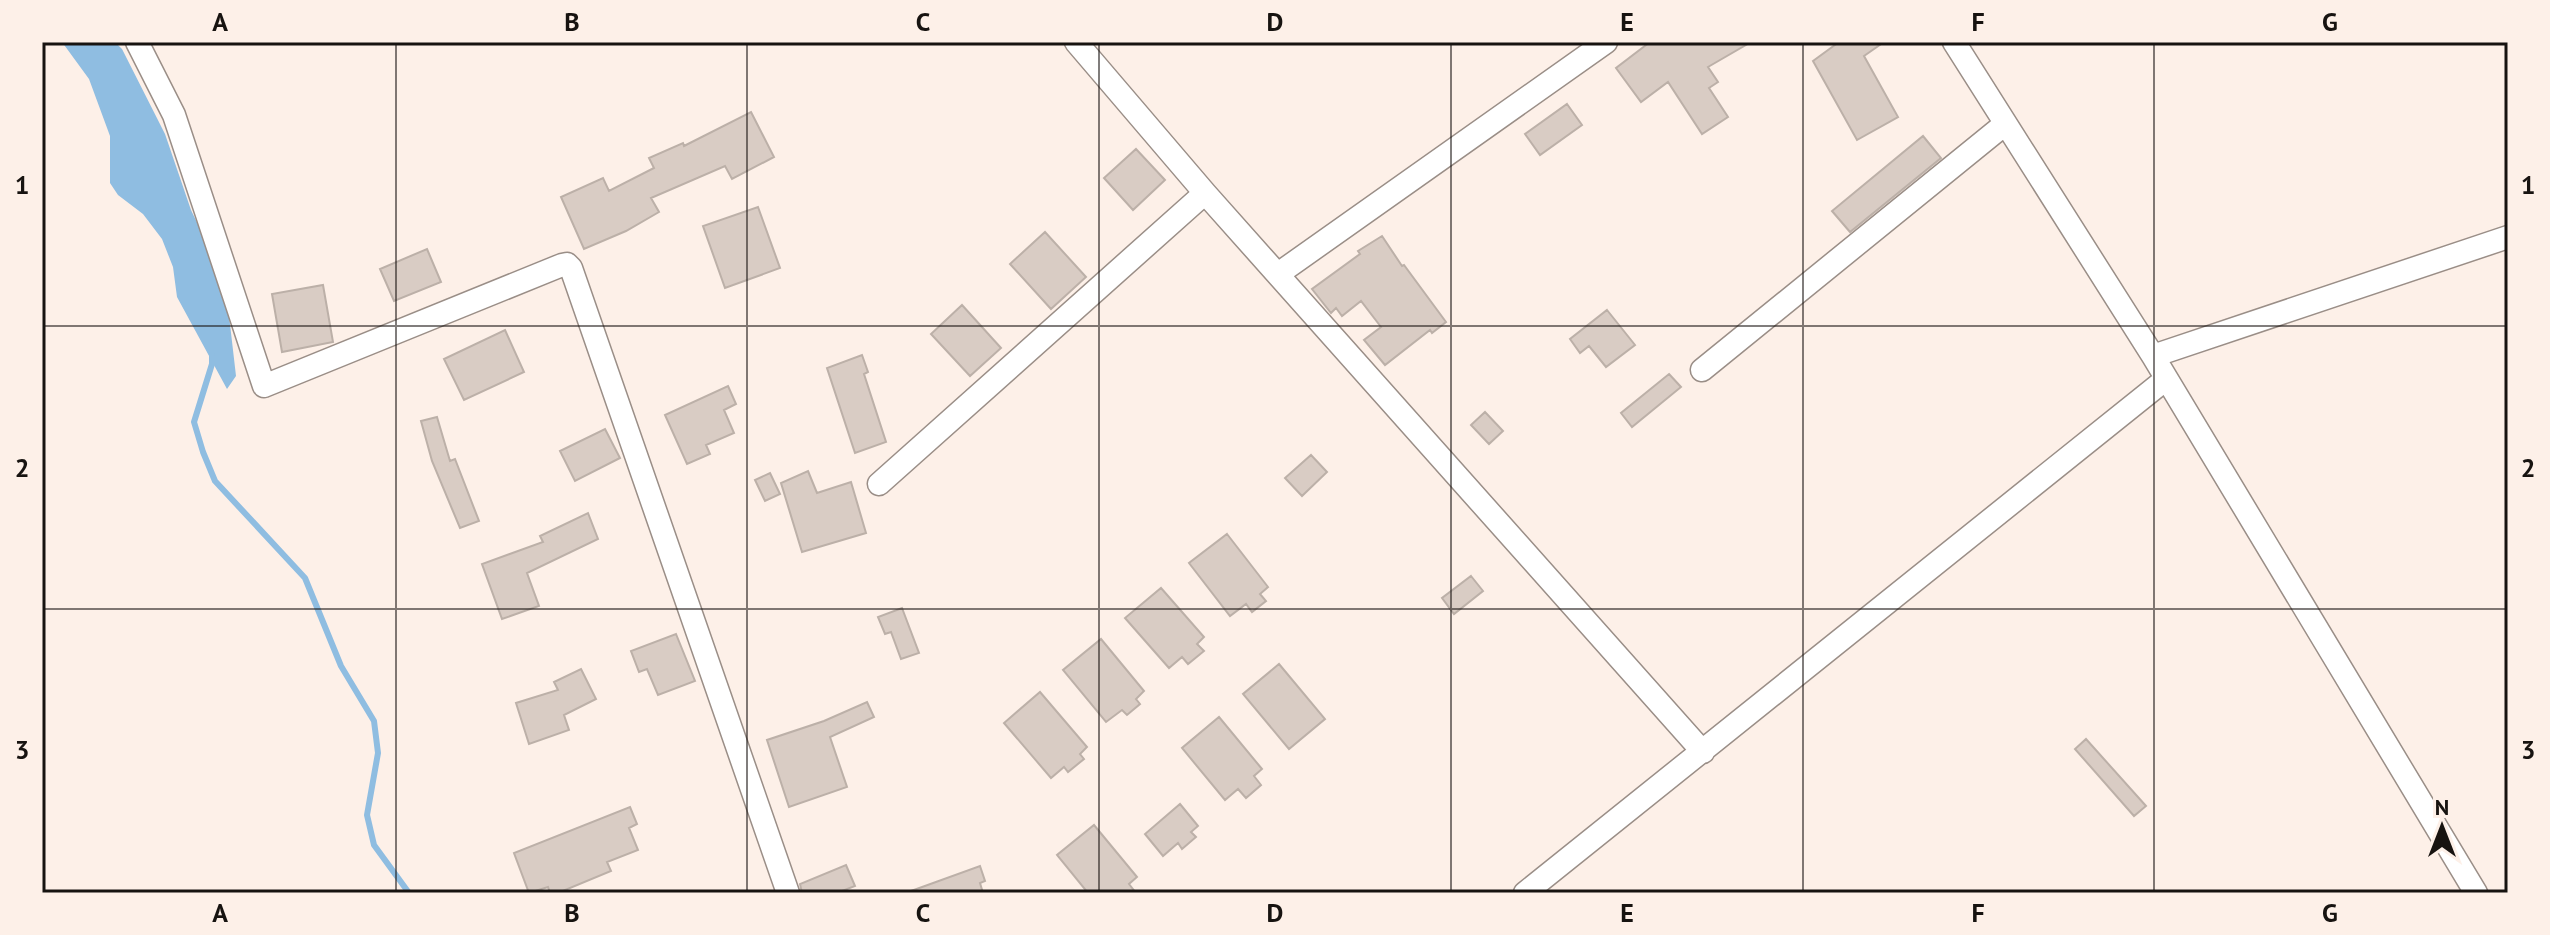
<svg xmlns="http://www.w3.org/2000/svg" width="2550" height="935" font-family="'PT Sans',sans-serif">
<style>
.water{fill:#8fbde1}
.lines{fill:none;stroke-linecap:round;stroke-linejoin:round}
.stream{stroke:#8fbde1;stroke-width:6}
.building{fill:#d9ccc4;stroke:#bcb0a8;stroke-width:2}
.street-casing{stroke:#9a8e87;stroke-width:25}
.street{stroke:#fff;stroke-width:22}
.grid{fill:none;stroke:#171310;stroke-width:2;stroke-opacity:0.55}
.neatline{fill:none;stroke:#171310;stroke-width:3}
.grid-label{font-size:26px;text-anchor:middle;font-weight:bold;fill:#171310}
</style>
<rect width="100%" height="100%" fill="#fdf0e8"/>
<!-- water -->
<path class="water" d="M62 42H115L122 49 165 134 191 210 225 281 236 376 227 389 177 297 173 267 162 239 143 214 118 195 110 183V136L89 79Z"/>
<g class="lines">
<!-- stream -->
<path class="stream" d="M212 356V364L194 422 203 452 215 481 305 578 341 666 374 721 378 753 367 815 374 845 409 893"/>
</g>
<!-- building -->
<path class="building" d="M1650 42H1751L1708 67 1718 82 1709 88 1728 117 1702 134 1668 82 1641 102 1616 68Z
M1839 42H1884L1864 56 1898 117 1857 140 1813 61Z
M1567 104 1582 125 1540 155 1525 134Z
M751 112 774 157 732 179 725 166 651 198 659 212 626 231 584 249 561 197 603 178 609 191 654 168 649 158 683 143 684 146Z
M1923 136 1941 158 1850 232 1832 211Z
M1136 149 1165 180 1133 210 1104 178Z
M758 207 780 268 725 288 703 226Z
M1045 232 1086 277 1051 309 1010 264Z
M1382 236 1402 266 1404 265 1446 322 1432 333 1430 330 1385 365 1364 340 1381 327 1361 301 1342 316 1336 308 1331 313 1312 289 1360 254 1358 251Z
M427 249 441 282 394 301 380 269Z
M323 285 333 342 282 352 272 294Z
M962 305 1001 348 970 376 931 334Z
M1607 310 1635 345 1606 367 1589 346 1580 353 1570 339Z
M505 330 524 372 464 400 444 359Z
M862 355 868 372 864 374 886 442 855 453 827 368Z
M1669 374 1681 387 1632 427 1621 413Z
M728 386 736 404 724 410 734 433 706 445 710 454 687 464 665 415Z
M1485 412 1503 431 1489 444 1471 425Z
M437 417 450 461 455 459 479 521 460 528 432 461 421 421Z
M605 429 620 458 575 481 560 451Z
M1311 455 1327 472 1302 496 1285 478Z
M808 471 817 493 851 482 866 533 802 552 781 483Z
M770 473 780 494 765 501 755 480Z
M588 513 598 539 527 573 539 606 502 619 482 564 543 542 540 536Z
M1227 534 1268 587 1260 594 1266 601 1252 612 1246 604 1230 616 1189 563Z
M1471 576 1483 591 1454 614 1442 598Z
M1161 588 1204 637 1197 644 1204 651 1188 664 1182 657 1169 668 1125 618Z
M902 608 919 653 901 659 891 632 885 634 878 617Z
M676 634 695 681 658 695 647 669 639 672 631 651Z
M1101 639 1144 691 1136 699 1140 704 1127 715 1122 710 1106 722 1063 670Z
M1279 664 1325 719 1289 749 1243 694Z
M581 669 596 699 564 715 569 730 529 744 516 703 558 690 554 682Z
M1040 692 1087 747 1080 754 1084 759 1068 772 1064 767 1051 778 1004 723Z
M867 702 874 717 830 737 847 787 789 807 767 740 824 721Z
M1219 717 1262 769 1254 776 1261 785 1246 798 1238 789 1225 800 1182 748Z
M2086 739 2146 806 2134 816 2075 749Z
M1180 804 1198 826 1191 832 1196 837 1182 849 1178 843 1163 856 1145 834Z
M630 807 637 824 629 828 638 850 607 862 611 871 558 893H550L548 887 529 893 514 853Z
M1094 825 1137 877 1129 884 1136 893H1088L1057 855Z
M846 865 855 886 837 893H802L800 884Z
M980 866 985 881 980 883 983 893H911V891Z"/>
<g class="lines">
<!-- street casing -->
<g class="street-casing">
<path id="street" d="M137 42 174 115 264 386 562 265 567 264 571 268 788 893
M1076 42 1205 193 1703 752
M1954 42 2153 356 2476 893
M1278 274 1606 42
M2153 356 2508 237
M1702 370 2005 124
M879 484 1205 193
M1525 893 2166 379"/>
</g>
<!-- street -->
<use href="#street" class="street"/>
</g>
<!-- grid -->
<path class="grid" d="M396 42V893M747 42V893M1099 42V893M1451 42V893M1803 42V893M2154 42V893M42 326H2508M42 609H2508"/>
<!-- border -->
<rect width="2550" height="935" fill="none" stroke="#fdf0e8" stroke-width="88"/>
<!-- north arrow -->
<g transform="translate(2442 827)" stroke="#fdf0e8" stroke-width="6" paint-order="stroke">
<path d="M0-6L14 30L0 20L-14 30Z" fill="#171310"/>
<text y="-12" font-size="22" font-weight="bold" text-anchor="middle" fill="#171310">N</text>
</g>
<rect x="44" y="44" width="2462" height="847" class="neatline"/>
<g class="grid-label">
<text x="220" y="31">A</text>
<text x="572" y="31">B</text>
<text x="923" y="31">C</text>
<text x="1275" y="31">D</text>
<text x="1627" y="31">E</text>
<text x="1978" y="31">F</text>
<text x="2330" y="31">G</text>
<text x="22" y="194">1</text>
<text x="2528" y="194">1</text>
<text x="22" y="477">2</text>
<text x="2528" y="477">2</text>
<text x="22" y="759">3</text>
<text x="2528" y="759">3</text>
<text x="220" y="922">A</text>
<text x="572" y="922">B</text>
<text x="923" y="922">C</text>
<text x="1275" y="922">D</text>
<text x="1627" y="922">E</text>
<text x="1978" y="922">F</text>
<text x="2330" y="922">G</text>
</g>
</svg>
